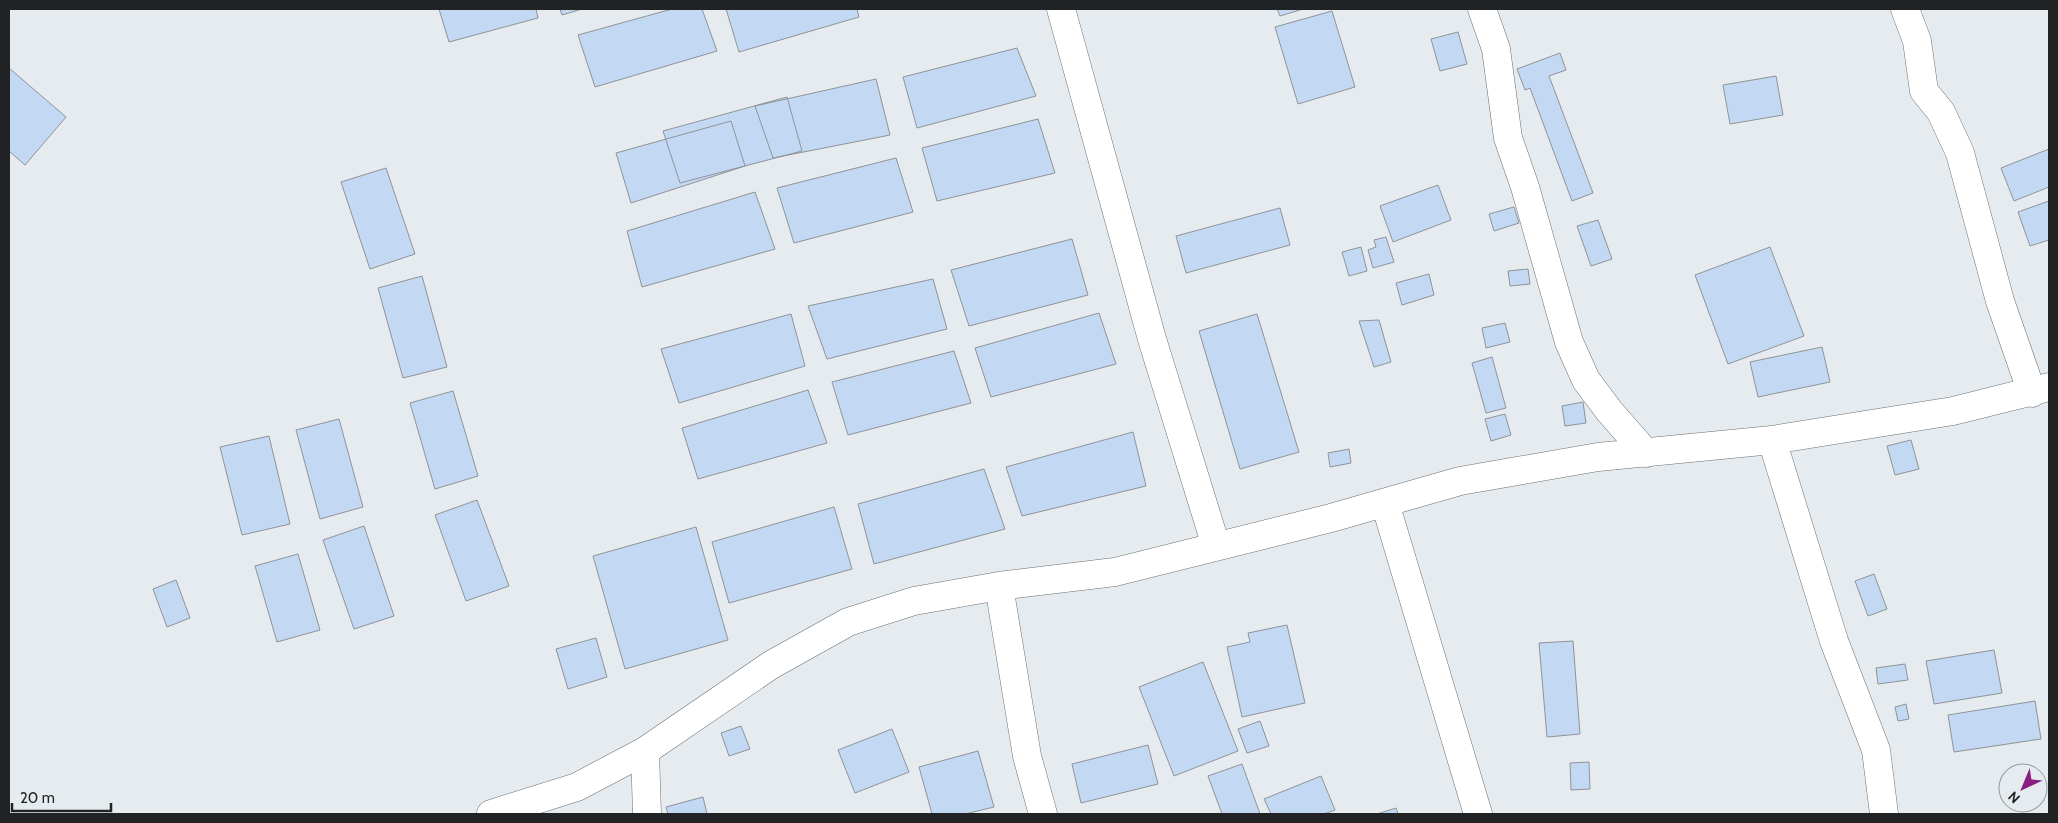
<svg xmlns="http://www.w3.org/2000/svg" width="2058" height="823" font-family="Cabin,sans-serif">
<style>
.building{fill:#c3d9f3;stroke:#8f9397}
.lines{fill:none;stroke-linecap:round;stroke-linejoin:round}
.minor-casing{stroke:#6b7073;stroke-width:29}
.minor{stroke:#fff;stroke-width:28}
</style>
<rect width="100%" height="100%" fill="#e5ebef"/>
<!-- building -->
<path class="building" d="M439 9H536L538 18 449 42Z
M560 9H582L562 15Z
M672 9H702L717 51 595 87 578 35Z
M726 9H857L859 17 739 52Z
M1277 9H1303L1280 16Z
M1332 11 1355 87 1298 104 1275 27Z
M1458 32 1467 64 1440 71 1431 39Z
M1017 48 1036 96 917 128 903 77Z
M1560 53 1566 70 1549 76 1593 193 1572 201 1530 88 1525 90 1517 69Z
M9 68 66 117 25 165 9 151Z
M1776 76 1783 115 1730 124 1723 85Z
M876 79 890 135 773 158 755 106Z
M787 97 802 151 680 183 663 131Z
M1038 119 1055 173 937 201 922 148Z
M731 121 745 166 631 203 616 153Z
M2049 149V187L2014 201 2001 168Z
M896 158 913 212 794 243 777 188Z
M386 168 415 254 370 269 341 182Z
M1438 185 1451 220 1393 242 1380 206Z
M755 192 775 249 642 287 627 231Z
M2049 201V240L2030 246 2018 212Z
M1514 207 1519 223 1494 231 1489 214Z
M1280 208 1290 245 1186 273 1176 236Z
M1598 220 1612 259 1591 266 1577 226Z
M1386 237 1394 262 1373 268 1368 250 1376 247 1374 240Z
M1072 239 1088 295 969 326 951 270Z
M1361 247 1367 271 1349 276 1342 252Z
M1770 247 1804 336 1728 364 1695 275Z
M1528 269 1530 284 1510 286 1508 271Z
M1429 274 1434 295 1402 305 1396 283Z
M422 276 447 367 403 378 378 288Z
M933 279 947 329 827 359 808 306Z
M1099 313 1116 364 991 397 975 348Z
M791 314 805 366 679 403 661 349Z
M1257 314 1299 452 1240 469 1199 331Z
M1379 320 1391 362 1374 367 1359 321Z
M1505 323 1510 342 1486 348 1482 328Z
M1822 347 1830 382 1758 397 1750 362Z
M954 351 971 403 848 435 832 382Z
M1492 357 1506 408 1486 413 1472 363Z
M808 390 827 443 698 479 682 428Z
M453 391 478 476 435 489 410 403Z
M1583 402 1586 423 1565 426 1562 406Z
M1505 414 1511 435 1491 441 1485 419Z
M339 419 363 507 320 519 296 430Z
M1133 432 1146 486 1022 516 1006 467Z
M269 436 290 524 242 535 220 447Z
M1911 440 1919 469 1895 475 1887 446Z
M1349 449 1351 463 1330 467 1328 453Z
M984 469 1005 529 874 564 858 504Z
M477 500 509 586 466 601 435 515Z
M834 507 852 569 729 603 712 542Z
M364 526 394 616 354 629 323 540Z
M696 527 728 640 625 669 593 556Z
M298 554 320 630 277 642 255 566Z
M1874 574 1887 609 1868 616 1855 581Z
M176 580 190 618 167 627 153 589Z
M1287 625 1305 703 1242 717 1227 647 1250 642 1248 633Z
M596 638 607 677 568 689 556 649Z
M1573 641 1580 734 1547 737 1539 643Z
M1994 650 2002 693 1934 704 1926 661Z
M1203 662 1238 751 1174 776 1139 687Z
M1905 664 1908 680 1878 684 1876 668Z
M2035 701 2041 739 1954 752 1948 715Z
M1906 704 1909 719 1898 721 1895 707Z
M1260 721 1269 746 1247 753 1238 729Z
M741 726 750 749 729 756 721 733Z
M892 729 909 772 855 793 838 750Z
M1148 745 1158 784 1081 803 1072 764Z
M978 751 994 807 965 814H932L919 767Z
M1589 762 1590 789 1571 790 1570 763Z
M1242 764 1260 814H1222L1208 776Z
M1321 776 1335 810 1324 814H1271L1264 799Z
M703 797 707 814H668L666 807Z
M1396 808 1398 814H1377Z"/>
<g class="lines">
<!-- minor casing -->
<g class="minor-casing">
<path id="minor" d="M1061 9 1152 339 1216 546
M1482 9 1496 49 1508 138 1525 187 1569 342 1586 380 1610 412 1646 453
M1905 9 1917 41 1924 91 1941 112 1960 153 2000 301 2032 393
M1772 440 1834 641 1876 750 1884 814
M1385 503 1478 814
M999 586 1027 756 1043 814
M645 751 647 814
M491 814 577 787 645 751 771 665 848 622 914 601 999 586 1115 572 1331 518 1460 481 1598 457 1772 440 1953 411 2049 387"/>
</g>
<!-- minor -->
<use href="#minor" class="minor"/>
</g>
<!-- border -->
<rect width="2058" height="823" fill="none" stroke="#202223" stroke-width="20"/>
<!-- north arrow -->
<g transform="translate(2023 788) rotate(224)"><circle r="24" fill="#e5ebef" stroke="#969b9d"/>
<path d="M0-4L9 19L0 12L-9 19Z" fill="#8a1d82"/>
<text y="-8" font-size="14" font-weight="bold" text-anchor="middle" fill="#202223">N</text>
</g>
<!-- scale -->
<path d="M12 803v8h99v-8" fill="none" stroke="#202223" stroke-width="2.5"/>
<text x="20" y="803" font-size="15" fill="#202223" stroke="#e5ebef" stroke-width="4" paint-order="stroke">20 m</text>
</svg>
